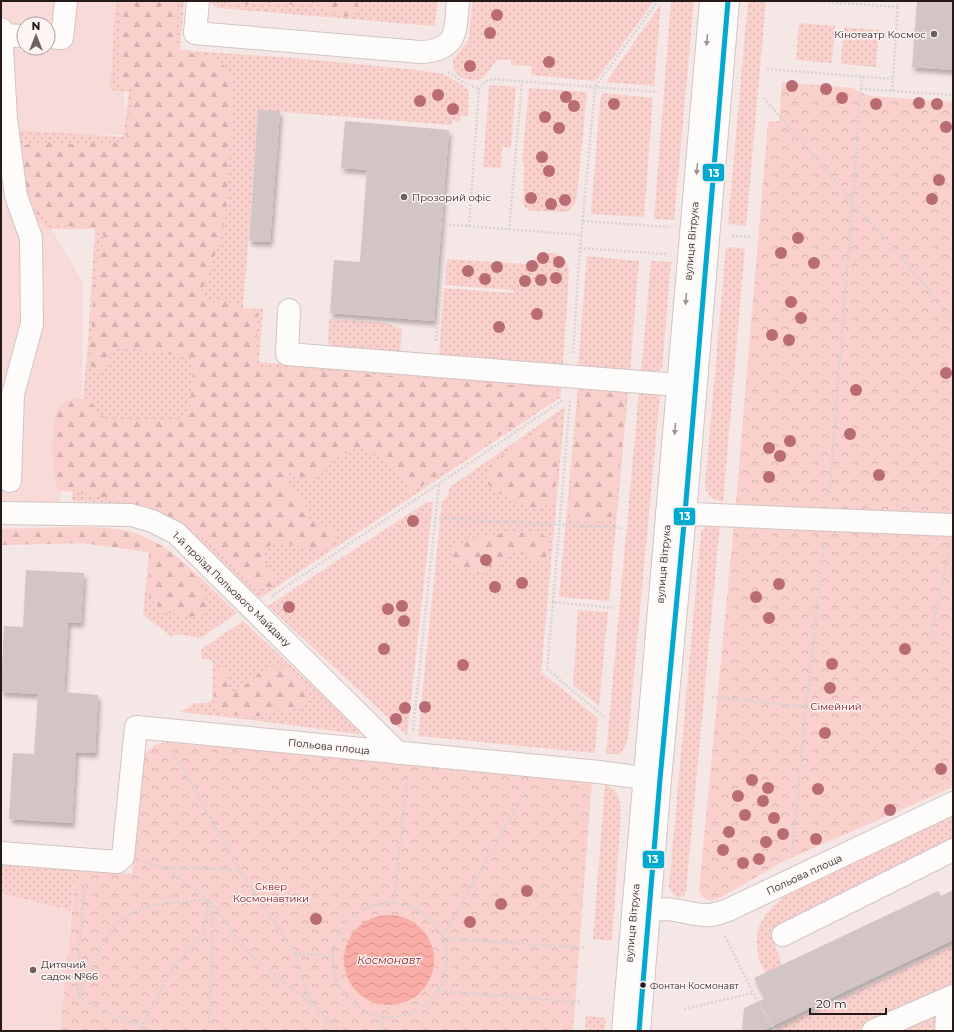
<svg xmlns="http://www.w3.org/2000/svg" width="954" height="1032" font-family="Montserrat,sans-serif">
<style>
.built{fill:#f8dbd8;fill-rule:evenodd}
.grass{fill:url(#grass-dots)}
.forest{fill:url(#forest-firs)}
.park{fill:url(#park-crowns)}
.water{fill:url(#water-waves)}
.building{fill:#d2c5c4;filter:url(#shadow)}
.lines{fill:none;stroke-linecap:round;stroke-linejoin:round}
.minor-casing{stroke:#d1c5c3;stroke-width:24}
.major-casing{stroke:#d1c5c3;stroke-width:24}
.path{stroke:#d8d3d3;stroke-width:2.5;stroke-dasharray:2 2;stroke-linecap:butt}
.minor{stroke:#fefbfb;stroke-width:22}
.major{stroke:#fefbfb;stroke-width:22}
.path-bridge{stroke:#d8d3d3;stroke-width:2.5;stroke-dasharray:2 2;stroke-linecap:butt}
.bus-1-casing{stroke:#fbf4f3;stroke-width:8}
.bus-1{stroke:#00a9ce;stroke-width:5}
.tree{fill:#b96c73}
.oneway{fill:#9d9695}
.poi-dot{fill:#6e6260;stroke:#fbf4f3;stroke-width:1.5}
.bus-dot{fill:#261a19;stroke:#fbf4f3;stroke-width:1.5}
.labels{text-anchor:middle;stroke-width:3;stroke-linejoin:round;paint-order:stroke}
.bus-label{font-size:9px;fill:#261a19;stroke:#fbf4f3;text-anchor:start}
.poi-label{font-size:10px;fill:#261a19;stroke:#fbf4f3;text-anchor:start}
.street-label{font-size:10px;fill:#261a19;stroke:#fbf4f3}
.park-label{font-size:10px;fill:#880815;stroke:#fbf4f3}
.water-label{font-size:11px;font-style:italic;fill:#92191e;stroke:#fbf4f3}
.line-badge{stroke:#fbf4f3;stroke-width:1.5}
.badge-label{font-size:11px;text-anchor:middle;font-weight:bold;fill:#fff}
</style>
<defs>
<pattern id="grass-dots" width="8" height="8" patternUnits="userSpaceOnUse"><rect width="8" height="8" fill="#f9d0cc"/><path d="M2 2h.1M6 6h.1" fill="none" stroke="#d5b2af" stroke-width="1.8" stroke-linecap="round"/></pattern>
<pattern id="forest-firs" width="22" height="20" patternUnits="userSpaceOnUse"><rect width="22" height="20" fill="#f9d0cc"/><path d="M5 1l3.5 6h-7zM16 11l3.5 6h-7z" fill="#d5b2af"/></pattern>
<pattern id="park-crowns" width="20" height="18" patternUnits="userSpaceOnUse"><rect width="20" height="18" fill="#f9d0cc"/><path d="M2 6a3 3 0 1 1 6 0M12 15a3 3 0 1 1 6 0" fill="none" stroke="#d5b2af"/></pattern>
<pattern id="water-waves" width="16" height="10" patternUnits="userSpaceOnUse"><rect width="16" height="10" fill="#faada7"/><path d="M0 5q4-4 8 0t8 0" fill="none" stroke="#d6948f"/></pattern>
<filter id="shadow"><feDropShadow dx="2.5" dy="4.5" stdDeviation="2" flood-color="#0004"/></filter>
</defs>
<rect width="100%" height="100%" fill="#f5e7e5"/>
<!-- built -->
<path class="built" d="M1 1H122L125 134 39 140 53 231 83 283 82 395 55 522 1 520ZM24 24H48V48H24Z
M1 893 71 910 60 1031H1Z"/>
<!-- grass -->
<path class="grass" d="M116 1H184L180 50 306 59 418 70 443 74 461 84 469 91 468 117 461 116 460 122 453 120 451 125 258 110 243 308 263 309 259 362 561 387V397L260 598 222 565 117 505 99 502 73 501 72 498 87 357 95 229H47L32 215 16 130 123 137 129 92 110 90Z
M209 1H438L435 25 433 26 218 8 213 5Z
M472 1H654L598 78 594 81 531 75V66L511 65V60H497C492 65 488 74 482 78 479 80 476 80 473 80 460 79 453 74 453 60L469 39Z
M671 1H694L674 220 654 219Z
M748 1H766L746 226 728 224Z
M661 4 654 86 606 82Z
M799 23 835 26 832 63 796 60Z
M844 27 879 30 876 67 841 64Z
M489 85 516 87 511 147H502L501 168 483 167Z
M529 88 587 92 577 197C575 204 573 208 567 212L532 211 524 207 523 202 524 162H522Z
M603 93 653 98 644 217 591 214 600 101Z
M726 247 745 248 723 502C714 500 708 497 705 487Z
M554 253C564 256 568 262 569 272L563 365 439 356 444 288 513 293 514 290 445 285 447 259 527 264C533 263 533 260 537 256 541 253 549 254 554 253Z
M587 256 639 261 630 371 578 367Z
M651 261 671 262 662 368 655 373H641Z
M329 319 386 323 402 329 400 353 332 348 328 343Z
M578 387 628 392 609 601 559 597Z
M639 393 660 395 628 738 626 745 620 754H606Z
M565 407 541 672 598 718 595 753 418 736 442 502 448 495 450 487Z
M427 502H433L407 735 268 606Z
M720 524 686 891 684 896 678 898 671 891 669 887 701 532 706 526Z
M89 527C103 528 118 528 131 532 173 545 206 584 237 613L201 638 176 634 172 637 143 615 149 552 83 543 1 545V529Z
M578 610 608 612 599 706 573 685Z
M243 621 360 730V733L358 734 244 719 180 712 195 703H207L212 700 213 663 210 659H202L201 651 204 647Z
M605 784C619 792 619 796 621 811L612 941 593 939Z
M953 813V840L774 936 775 944 782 965 766 975 758 957 757 937 759 926 766 914 782 898Z
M1 862 76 869 71 910 1 893Z
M953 946V991L948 994 857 1031H778L777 1029Z
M932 1013 936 1016 940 1031H888Z
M586 1016 606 1018 605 1031H585Z"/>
<!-- forest -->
<path class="forest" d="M121 1H180C179 13 174 41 179 51 184 53 190 53 195 54 225 59 232 67 233 98L226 214 221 237 202 291 203 298C215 306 212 300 223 299 228 299 232 305 237 307 244 309 252 308 258 313L255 364 256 366 553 388 555 389 557 393 554 400 413 491H410L408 490 407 480 384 457 359 448C353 450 347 452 341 455 332 460 321 478 312 480 304 481 298 474 291 473L287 476C285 490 296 494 306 501 306 505 306 513 308 516 313 526 338 523 336 541 335 544 335 544 332 546 314 562 279 529 266 550 264 553 264 558 265 562 268 568 273 574 276 581 272 591 264 589 255 586L221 552 200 535 163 515 98 496 60 490C57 488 56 486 55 483 52 469 50 418 59 407 67 397 78 398 90 400L96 411 106 419 149 421 181 420 189 413 194 363 192 358 180 355 143 351 129 347H119L114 350 105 367 98 371 92 368 90 364 94 285 98 259 102 245 103 234 101 228 98 227C59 227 33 226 22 184 19 173 20 160 19 149L22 146 32 143 48 142 68 144 121 142 125 140 127 136 133 95V90L120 83 118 79V48Z
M223 1H358L356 12 351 16 343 17 326 10 320 5 314 3 296 5 268 3 234 5 224 3Z
M586 391 619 393 626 399 616 505C611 529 592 522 573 521L569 519 568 516 579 401C580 395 581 393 586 391Z
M554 419H558L562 422 554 500C550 503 545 507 540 508 528 510 500 495 491 487 489 486 487 482 486 480L488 468 499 458Z
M89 527C103 528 118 528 132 532 161 542 192 562 203 592 204 594 206 598 206 601 206 605 202 611 201 615L187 617 161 611 149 595V552L83 543 1 545V529Z
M528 532H538L546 537C549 547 550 554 543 562 528 562 527 550 511 551 503 557 495 570 484 572 470 575 453 566 451 551 467 533 505 534 528 532Z
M278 665C286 667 298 676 303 683 309 692 308 704 297 709 291 711 284 710 278 710 273 711 269 714 263 715 254 718 236 715 226 714 223 713 219 712 217 710 212 700 214 679 220 669L226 667C231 675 227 684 230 692L235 693 265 669Z"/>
<!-- park -->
<path class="park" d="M782 82 853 88 869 96 953 102V787L782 862 720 898 710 901 704 898 699 891 736 502 768 122 779 121Z
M172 741 592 781 573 1031H60L76 869 132 874 140 762C146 748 157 743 172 741Z"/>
<!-- water -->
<path class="water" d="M344 960a45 45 0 1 1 90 0a45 45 0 1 1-90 0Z"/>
<!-- building -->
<path class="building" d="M917 1H953V70L912 67Z
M258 110 280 111 270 242 249 241Z
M345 121 449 130 434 321 330 313 334 260 360 262 367 170 341 168Z
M26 570 84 573 81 623 68 622 64 692 98 695 95 753 76 752 72 823 9 819 13 753 34 754 38 694 1 692 4 626 23 627Z
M953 890V940L762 1031H742L744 1008 764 999 754 978 938 891 941 896Z"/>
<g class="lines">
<!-- minor casing -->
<g class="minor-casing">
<path id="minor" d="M198 1 195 33 420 52C432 52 450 48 454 33 457 25 457 10 458 1
M1 29 6 119 16 196 31 238 32 324 13 394 10 481
M1 35 24 36
M48 37 62 38 66 1
M289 310 287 354 679 385
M1 513 131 515 152 521 176 533 398 753
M667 513 953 525
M1 853 117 862 123 857 136 727 599 772 644 778 660 779
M649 911C671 906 682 913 703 915 712 916 720 913 728 910L953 803
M783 935 953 850
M873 1031 953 996
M946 1031 948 1000"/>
</g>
<!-- major casing -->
<g class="major-casing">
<path id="major" d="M623 1031 711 1
M639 1031 660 779 685 513 728 1"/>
</g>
<!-- path -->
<path class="path" d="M812 1 898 7
M767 69 893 79 898 1
M448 72 463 82 479 89
M861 89 953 95
M892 91 893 79
M764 98 953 318
M583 221 668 227
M441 224 582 235
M469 226 479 89C482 83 486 81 492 79L658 92
M509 230 522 81
M732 236 752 237
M580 248 666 254
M436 341 446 225
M573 353 580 248 595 87 658 1
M829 497 862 77
M435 518 621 528
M272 596 563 400
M553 602 570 400
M931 636 949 548
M712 697 806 707
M604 717 547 669 553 602 614 608
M413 730 439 484
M174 754 240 870 295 953C300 966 302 979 307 992 314 1008 327 1019 339 1031
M527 789 442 938 585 948
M792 853 806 707 824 544
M146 863 162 867 240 870
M162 867 193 888 208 900 223 917 233 933 253 957 314 1006
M85 884 80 933 78 989 79 996 85 1001 120 1018
M333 960a57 57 0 1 1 114 0a57 57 0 1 1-114 0Z
M394 904 407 776
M725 936 753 993
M295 953 333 956
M438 991 581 1002
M79 996C90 971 101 942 120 921 138 903 184 901 208 900
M684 1009 753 993 775 1031
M139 1031 175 965 201 936 204 930 208 901
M152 1031H153
M207 1031 210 1013 213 926 209 903
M382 1031 383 1016"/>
<!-- minor -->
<use href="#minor" class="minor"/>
<!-- major -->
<use href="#major" class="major"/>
<!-- path-bridge -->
<path class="path-bridge" d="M120 1018 152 1031"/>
<!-- bus-1 casing -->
<g class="bus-1-casing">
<path id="bus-1" d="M639 1031 660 779 685 513 728 1"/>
</g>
<!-- bus-1 -->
<use href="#bus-1" class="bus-1"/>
</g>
<!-- trees -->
<g class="tree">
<circle cx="497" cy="15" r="6"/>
<circle cx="490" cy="33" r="6"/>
<circle cx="549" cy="62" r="6"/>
<circle cx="470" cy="66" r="6"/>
<circle cx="792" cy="86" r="6"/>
<circle cx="826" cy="89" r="6"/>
<circle cx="438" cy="95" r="6"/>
<circle cx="566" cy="97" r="6"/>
<circle cx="842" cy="98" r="6"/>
<circle cx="420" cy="101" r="6"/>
<circle cx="919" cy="103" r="6"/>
<circle cx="614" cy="104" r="6"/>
<circle cx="876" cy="104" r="6"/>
<circle cx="937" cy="104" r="6"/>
<circle cx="574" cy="106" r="6"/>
<circle cx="453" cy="109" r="6"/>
<circle cx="545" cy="117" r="6"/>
<circle cx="946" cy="127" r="6"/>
<circle cx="559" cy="128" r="6"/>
<circle cx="542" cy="157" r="6"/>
<circle cx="549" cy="171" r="6"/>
<circle cx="939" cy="180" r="6"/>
<circle cx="531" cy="198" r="6"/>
<circle cx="932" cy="199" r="6"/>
<circle cx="565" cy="200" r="6"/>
<circle cx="551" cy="204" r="6"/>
<circle cx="798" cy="238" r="6"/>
<circle cx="781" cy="253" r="6"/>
<circle cx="543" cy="258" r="6"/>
<circle cx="559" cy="262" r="6"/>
<circle cx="814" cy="263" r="6"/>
<circle cx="532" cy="266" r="6"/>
<circle cx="497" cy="267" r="6"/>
<circle cx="468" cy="271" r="6"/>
<circle cx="556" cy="278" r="6"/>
<circle cx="485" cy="279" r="6"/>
<circle cx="541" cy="280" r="6"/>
<circle cx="525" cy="281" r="6"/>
<circle cx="791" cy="302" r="6"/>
<circle cx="537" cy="314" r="6"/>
<circle cx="801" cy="318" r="6"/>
<circle cx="499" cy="327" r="6"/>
<circle cx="772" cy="335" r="6"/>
<circle cx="789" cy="340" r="6"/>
<circle cx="946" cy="373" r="6"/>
<circle cx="856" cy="390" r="6"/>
<circle cx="850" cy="434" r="6"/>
<circle cx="790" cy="441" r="6"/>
<circle cx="769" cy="448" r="6"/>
<circle cx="780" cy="456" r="6"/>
<circle cx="879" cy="475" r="6"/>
<circle cx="769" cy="477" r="6"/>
<circle cx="413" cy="521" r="6"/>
<circle cx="486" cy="560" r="6"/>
<circle cx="522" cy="583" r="6"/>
<circle cx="779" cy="584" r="6"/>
<circle cx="495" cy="587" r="6"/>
<circle cx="756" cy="597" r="6"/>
<circle cx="402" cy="606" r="6"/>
<circle cx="289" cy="607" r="6"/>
<circle cx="388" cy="609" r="6"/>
<circle cx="769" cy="618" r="6"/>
<circle cx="404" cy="621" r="6"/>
<circle cx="384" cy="649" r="6"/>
<circle cx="905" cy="649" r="6"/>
<circle cx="832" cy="664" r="6"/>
<circle cx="463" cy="665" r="6"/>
<circle cx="830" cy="688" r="6"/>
<circle cx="425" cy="707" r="6"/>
<circle cx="405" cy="708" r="6"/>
<circle cx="396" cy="719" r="6"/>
<circle cx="825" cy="733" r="6"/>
<circle cx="941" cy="769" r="6"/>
<circle cx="752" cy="780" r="6"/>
<circle cx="768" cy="788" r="6"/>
<circle cx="818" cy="789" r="6"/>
<circle cx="738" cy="796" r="6"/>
<circle cx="763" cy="801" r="6"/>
<circle cx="890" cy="810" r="6"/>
<circle cx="745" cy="815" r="6"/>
<circle cx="774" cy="818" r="6"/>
<circle cx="729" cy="832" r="6"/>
<circle cx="783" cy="834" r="6"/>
<circle cx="816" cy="839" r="6"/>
<circle cx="766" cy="842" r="6"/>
<circle cx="723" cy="850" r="6"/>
<circle cx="759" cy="859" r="6"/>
<circle cx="743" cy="863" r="6"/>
<circle cx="527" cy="891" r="6"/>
<circle cx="501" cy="904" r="6"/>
<circle cx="316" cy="919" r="6"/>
<circle cx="470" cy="922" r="6"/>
</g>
<!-- one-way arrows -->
<defs><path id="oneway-solid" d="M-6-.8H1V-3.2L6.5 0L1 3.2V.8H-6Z"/></defs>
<g class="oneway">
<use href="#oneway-solid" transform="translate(707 40) rotate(95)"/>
<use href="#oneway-solid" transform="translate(697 169) rotate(95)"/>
<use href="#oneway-solid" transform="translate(686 299) rotate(95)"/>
<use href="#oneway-solid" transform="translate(675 429) rotate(95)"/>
</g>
<!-- markers -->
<g class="poi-dot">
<circle cx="934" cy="34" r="4"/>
<circle cx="404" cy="197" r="4"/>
<circle cx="33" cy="970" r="4"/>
</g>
<circle class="bus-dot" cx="643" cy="985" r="3.5"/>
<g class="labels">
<!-- bus labels -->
<g class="bus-label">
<text x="650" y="989">Фонтан Космонавт</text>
</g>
<!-- poi labels -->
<g class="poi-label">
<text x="926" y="38" text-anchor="end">Кінотеатр Космос</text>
<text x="412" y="201">Прозорий офіс</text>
<text x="41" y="968">Дитячий<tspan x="41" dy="12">садок №66</tspan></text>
</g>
<!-- street labels -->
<g class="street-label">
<text transform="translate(691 241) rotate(-85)" y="4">вулиця Вітрука</text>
<text transform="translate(663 564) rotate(-85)" y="4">вулиця Вітрука</text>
<text transform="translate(232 589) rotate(44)" y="4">1-й проїзд Польового Майдану</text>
<text transform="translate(329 746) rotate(6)" y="4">Польова площа</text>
<text transform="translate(804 874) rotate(-25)" y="4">Польова площа</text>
<text transform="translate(632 923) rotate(-85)" y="4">вулиця Вітрука</text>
</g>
<!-- park labels -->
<g class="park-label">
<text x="836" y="710">Сімейний</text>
<text x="271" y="890">Сквер<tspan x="271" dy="12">Космонавтики</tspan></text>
</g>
<!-- water labels -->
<g class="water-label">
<text x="389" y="964">Космонавт</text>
</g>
</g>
<g class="line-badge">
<rect x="702" y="163" width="23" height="19" rx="4" fill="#00a9ce"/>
<rect x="673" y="507" width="23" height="19" rx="4" fill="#00a9ce"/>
<rect x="642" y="850" width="23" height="19" rx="4" fill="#00a9ce"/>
</g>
<g class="badge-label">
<text x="714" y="177">13</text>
<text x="685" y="520">13</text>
<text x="653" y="863">13</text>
</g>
<!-- border -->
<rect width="954" height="1032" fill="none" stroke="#261a19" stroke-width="4"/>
<!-- north arrow -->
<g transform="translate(36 36)"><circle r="19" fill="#fbf4f3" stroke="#a69d9c"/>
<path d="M0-3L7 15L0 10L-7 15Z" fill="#6e6260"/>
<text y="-6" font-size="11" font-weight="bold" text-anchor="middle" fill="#261a19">N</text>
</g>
<!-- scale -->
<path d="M810 1008v6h76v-6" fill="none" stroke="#261a19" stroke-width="2"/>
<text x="816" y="1008" font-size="12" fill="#261a19" stroke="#fbf4f3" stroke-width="3" paint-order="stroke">20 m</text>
</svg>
